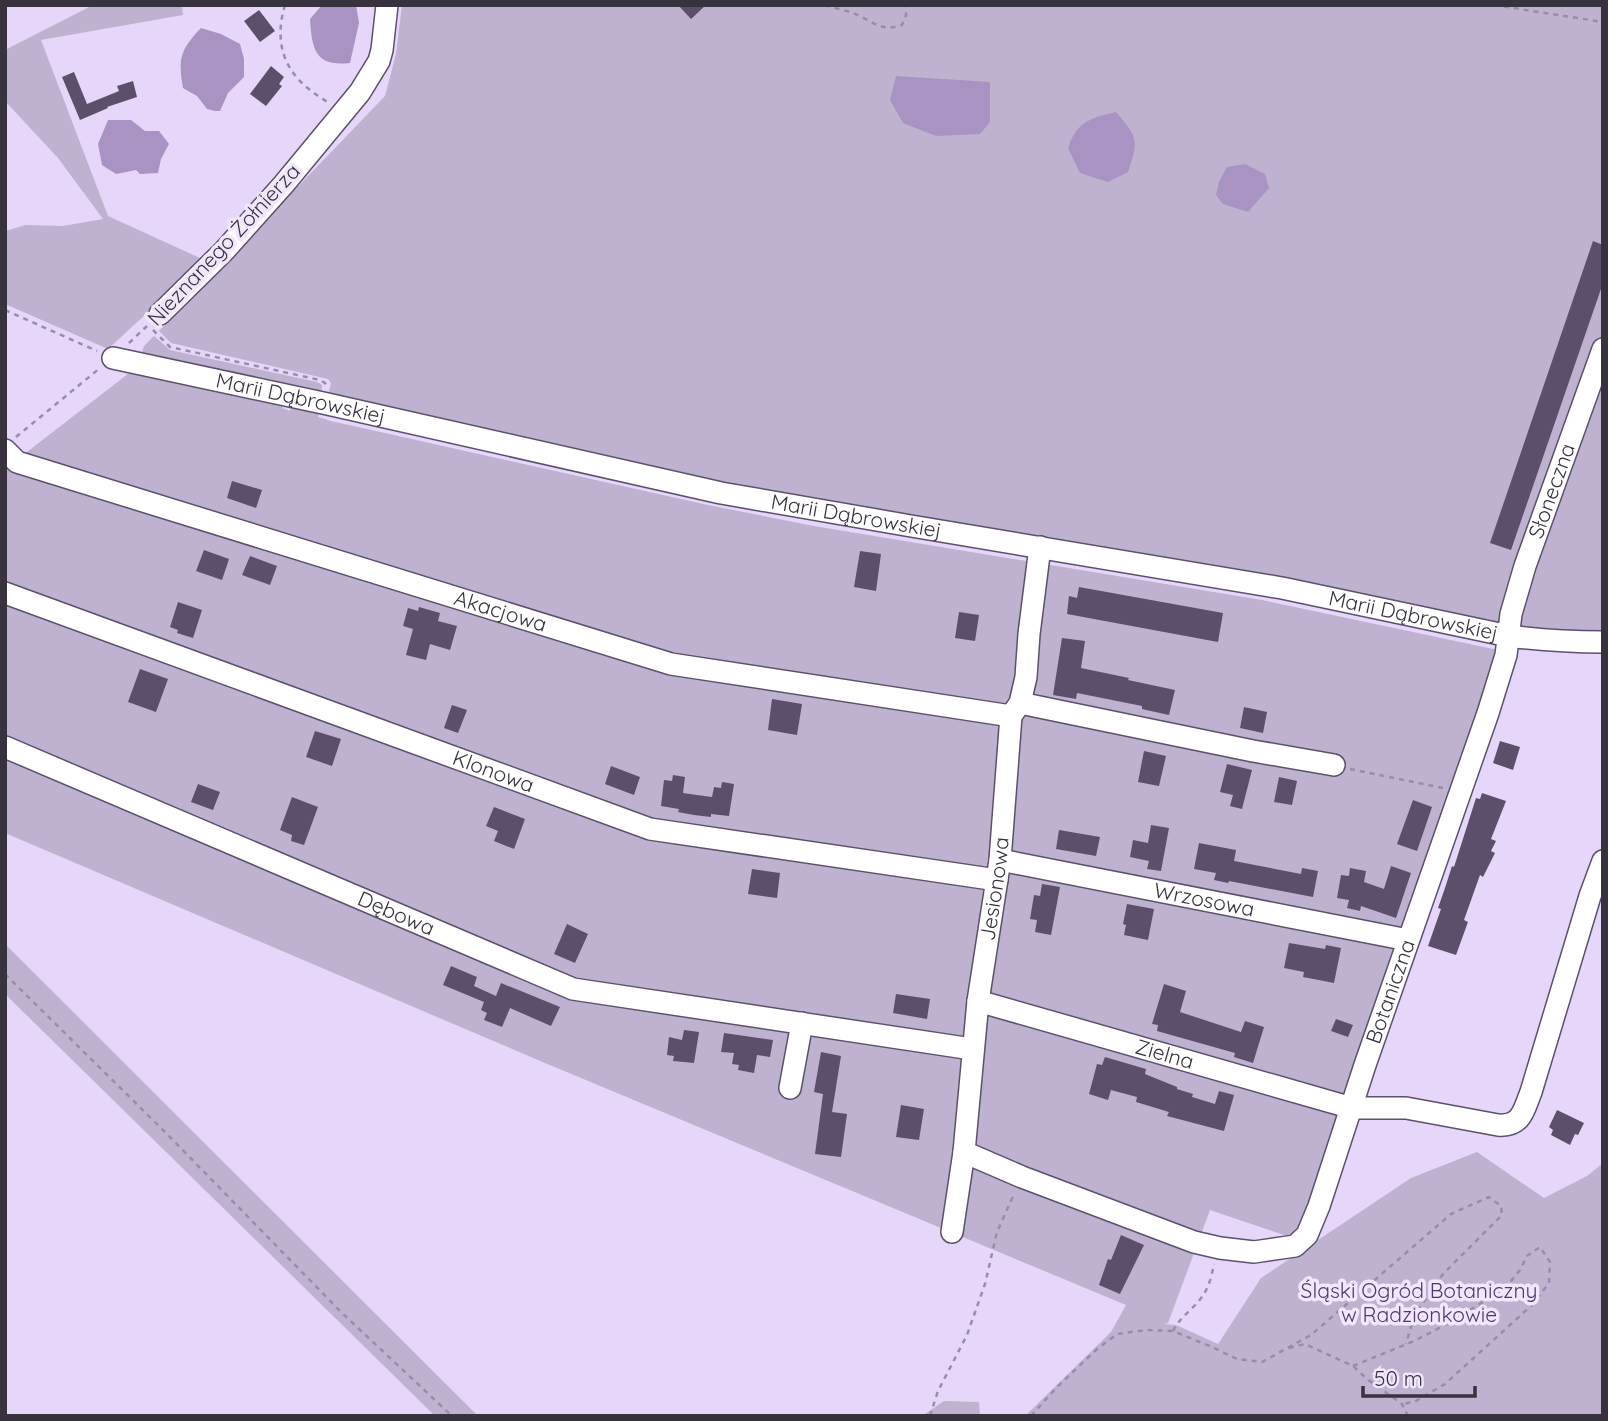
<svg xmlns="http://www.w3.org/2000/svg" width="1608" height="1421" font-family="Quicksand,sans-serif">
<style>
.green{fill:#bfb1d0}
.water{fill:#a893c2}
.building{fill:#5c4f6c}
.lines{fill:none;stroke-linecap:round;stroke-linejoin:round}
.minor-casing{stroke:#5d4f6d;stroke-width:24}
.path{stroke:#988da7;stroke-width:2.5;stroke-dasharray:5 5;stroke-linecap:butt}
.minor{stroke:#fff;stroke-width:21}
.labels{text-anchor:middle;stroke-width:7;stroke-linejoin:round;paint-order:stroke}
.street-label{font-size:21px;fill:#38323f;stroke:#f1e7fd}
.park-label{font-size:21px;fill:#533671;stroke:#f1e7fd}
</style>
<rect width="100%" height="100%" fill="#e6d7fa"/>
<!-- green -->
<path class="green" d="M93 5H182L183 15 41 40 108 216 200 258 160 301 108 349 5 304V231L26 225 63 226 103 219 58 158 5 101V50Z
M402 5H1603V630L1578 631 1517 626 753 491 328 396 331 383 328 379 171 343 159 331 385 96 396 54Z
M154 336 170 350 317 382 322 385 321 395 141 355 144 346Z
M133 370 233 394V396L241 398 242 396 283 405 282 408 290 411 291 407 319 413 318 417 331 421 708 505 814 526 1262 600 1498 650 1499 655 1299 1232 1290 1237 1210 1210 1168 1323 1164 1324 1176 1325 1218 1344 1261 1278 1411 1178 1477 1152 1544 1198 1587 1176 1603 1163V1416H1025L1111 1332 1126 1305 545 1063 5 833V469Z
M5 944 478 1416H435L5 994Z
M944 1401 979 1402 980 1416H922Z"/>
<!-- water -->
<path class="water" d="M322 5H356L359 23 350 63C315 67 312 49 310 19Z
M201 28 221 34 240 44 244 59V77L228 93 220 111H215L207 109 197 96 183 88C178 59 180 50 201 28Z
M896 76 990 82V122L980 134 936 136 903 123 890 100Z
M1116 112C1138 138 1139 139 1128 172L1108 182 1080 173 1068 148C1077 121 1091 118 1116 112Z
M108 120H131L145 131H159L169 144 161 159 158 173 140 174 136 170 116 174 102 165 98 144Z
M1245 164 1265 174 1269 188 1248 212 1223 204 1216 195 1219 182 1227 167Z"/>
<!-- building -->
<path class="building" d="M678 5H706L691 19Z
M259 10 275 31 260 42 244 21Z
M271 66 284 77 279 84 282 86 266 106 250 94Z
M74 72 87 104 119 91 117 86 133 81 137 97 107 107 108 108 80 120 62 77Z
M1593 241 1603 245V283L1511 550 1490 543Z
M232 481 262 490 256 508 227 498Z
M204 550 229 559 222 580 196 571Z
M860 551 881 554 876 591 854 587Z
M250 556 277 566 270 585 242 575Z
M1079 587 1223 613 1218 642 1067 614 1069 596 1077 598Z
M178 602 202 610 193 638 177 633 178 630 170 627Z
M419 607 440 613 438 621 457 626 450 650 430 644 426 660 406 655 413 629 403 626 408 608 418 611Z
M959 612 979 615 975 641 955 638Z
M1062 638 1085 641 1081 668 1129 678 1128 680 1175 690 1169 715 1142 709V706L1077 693 1076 699 1053 695Z
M140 669 168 679 156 712 128 702Z
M772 699 802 704 797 735 768 730Z
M452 705 467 710 458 733 444 728Z
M1244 707 1267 712 1263 733 1240 728Z
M315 731 341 739 332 766 306 757Z
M1500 741 1520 747 1513 770 1493 763Z
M1144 751 1166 756 1159 786 1138 782Z
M1227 764 1252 770 1242 809 1230 806 1233 795 1220 792Z
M611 766 640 777 634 795 605 784Z
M673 775 685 777 683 793 697 795 712 797 714 787 721 788 722 782 734 784 729 816 711 814V817L694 815 678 812 679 809 661 806 664 780 672 781Z
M1279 777 1297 781 1292 805 1274 802Z
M198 784 220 792 213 810 191 802Z
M1482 793 1506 801 1491 839 1496 841 1491 851 1495 853 1483 877 1480 875 1464 920 1468 922 1456 955 1428 946 1441 909 1438 908 1445 888 1452 866 1454 867 1476 798 1480 799Z
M292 797 318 807 304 845 291 841 292 835 280 830Z
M1413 800 1432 807 1417 851 1397 844Z
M494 807 525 819 514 849 494 841 498 831 486 826Z
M1151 825 1169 828 1161 871 1147 869 1149 861 1130 857 1133 840 1148 843Z
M1059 830 1100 837 1096 856 1056 849Z
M1199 843 1236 850 1234 861 1301 874 1302 868 1318 871 1313 897 1229 881 1228 883 1214 880 1216 873 1194 869Z
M1391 866 1411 873 1396 918 1361 906 1360 911 1347 908 1349 900 1337 898 1341 875 1349 876 1350 868 1366 871 1364 882 1384 889Z
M752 869 780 873 777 898 748 894Z
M1042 884 1060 887 1051 935 1035 932 1037 920 1030 919 1034 895 1040 896Z
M1127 904 1154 909 1148 940 1124 935 1126 925 1123 924Z
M567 924 588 934 575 963 554 954Z
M1289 943 1325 949 1326 945 1341 948 1334 983 1303 977 1304 972 1284 968Z
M451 966 477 977 474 986 496 996 501 983 560 1007 551 1026 510 1008 502 1027 484 1020 487 1013 481 1010 484 1002 443 985Z
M1164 984 1186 991 1180 1012 1241 1032 1245 1021 1264 1027 1253 1063 1234 1057 1235 1053 1157 1031 1158 1025 1152 1024Z
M896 994 930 999 927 1019 893 1013Z
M1336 1019 1353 1025 1348 1037 1331 1031Z
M684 1030 699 1032 694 1063 673 1061 674 1056 667 1055 669 1037 682 1040Z
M724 1033 773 1040 770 1057 757 1055 754 1073 738 1070 739 1065 732 1064 734 1053 721 1052Z
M821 1052 841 1056 832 1112 847 1114 841 1157 815 1154 823 1094 814 1092Z
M1105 1057 1146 1069 1145 1074 1177 1087V1089L1193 1094 1192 1097 1215 1104 1219 1091 1234 1095 1224 1131 1167 1116 1169 1112 1136 1102 1137 1097 1111 1090 1108 1100 1089 1094 1097 1064 1102 1065Z
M901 1105 924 1109 919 1140 896 1137Z
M1557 1110 1584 1123 1578 1135 1575 1134 1570 1145 1551 1135 1553 1130 1549 1127Z
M1121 1235 1144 1245 1120 1294 1099 1285 1108 1259 1111 1260Z"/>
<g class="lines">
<!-- minor casing -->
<g class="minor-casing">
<g id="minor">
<path d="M160 314 224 251 284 184 360 92 379 61 382 50 387 5"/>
<path id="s1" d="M113 358 323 403 721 493 911 526 1282 588 1509 636C1540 640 1571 642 1603 642"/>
<path id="s2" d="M5 450 17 462 671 664 1011 716"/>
<path id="s3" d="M5 593 650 829 997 880"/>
<path d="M1020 703 1253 751 1334 765"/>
<path id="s4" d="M5 747 573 989 972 1049"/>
<path id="s5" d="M1000 860 1408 940"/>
<path id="s6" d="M978 1001 1352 1108H1406L1498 1125C1522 1127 1524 1109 1531 1092L1590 896 1603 861"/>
<path d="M790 1088 802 1023"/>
<path id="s7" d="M964 1152 1022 1177 1194 1242 1220 1248 1254 1252 1295 1246 1307 1235 1319 1206 1365 1065 1488 713 1506 655 1511 614 1525 566 1603 349"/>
<path id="s8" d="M952 1232 964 1152 978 1001 1000 860 1011 716 1020 703 1026 677 1029 634 1040 547"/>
</g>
</g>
<!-- path -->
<path class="path" d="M285 5C276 34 280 62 302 83 310 91 320 97 329 103
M825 5C834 8 844 10 853 13 872 20 880 33 902 25L906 15V5
M1494 5 1603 22
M5 310 97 351
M153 330 170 347 320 380 325 383 326 385
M129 343 147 326
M16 437 100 368
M1350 769 1443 788
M5 974 166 1133 342 1313 452 1416
M1173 1331C1180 1316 1197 1307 1205 1292 1210 1284 1212 1273 1214 1264
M1289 1348 1305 1344 1353 1366 1367 1379 1402 1404 1408 1416
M1353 1366 1414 1341 1449 1323 1486 1300 1506 1287 1520 1270 1527 1256 1540 1247 1550 1262 1549 1283 1532 1305 1445 1384 1414 1402 1402 1404
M930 1416 938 1391 967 1335 985 1284 997 1232 1014 1194
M1031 1416 1056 1388 1096 1350 1117 1334 1146 1330 1173 1331 1212 1347 1237 1359 1262 1362 1311 1335 1451 1214 1489 1197 1501 1206 1502 1215 1443 1274 1414 1316 1406 1344"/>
<!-- minor -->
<use href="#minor" class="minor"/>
</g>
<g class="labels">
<!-- street labels -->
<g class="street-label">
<text transform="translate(224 245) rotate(-47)" y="7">Nieznanego Żołnierza</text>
<text dy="7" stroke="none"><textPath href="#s1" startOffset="192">Marii Dąbrowskiej</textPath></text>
<text dy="7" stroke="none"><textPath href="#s7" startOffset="1150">Słoneczna</textPath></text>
<text dy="7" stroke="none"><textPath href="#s1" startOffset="760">Marii Dąbrowskiej</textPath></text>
<text dy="7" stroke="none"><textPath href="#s2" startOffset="523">Akacjowa</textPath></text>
<text dy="7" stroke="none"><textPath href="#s1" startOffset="1326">Marii Dąbrowskiej</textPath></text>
<text dy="7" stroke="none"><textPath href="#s3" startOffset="520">Klonowa</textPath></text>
<text dy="7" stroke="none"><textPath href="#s8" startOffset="346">Jesionowa</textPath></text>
<text dy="7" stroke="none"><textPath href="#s5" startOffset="208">Wrzosowa</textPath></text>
<text dy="7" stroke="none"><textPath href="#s4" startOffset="425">Dębowa</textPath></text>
<text dy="7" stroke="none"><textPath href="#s7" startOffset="623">Botaniczna</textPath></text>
<text dy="7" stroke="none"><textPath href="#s6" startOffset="194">Zielna</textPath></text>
</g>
<!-- park labels -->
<g class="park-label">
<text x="1419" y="1298">Śląski Ogród Botaniczny<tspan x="1419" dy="24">w Radzionkowie</tspan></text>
</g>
</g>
<!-- border -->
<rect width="1608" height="1421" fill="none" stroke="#38323f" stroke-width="14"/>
<!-- scale -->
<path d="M1363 1386v10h112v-10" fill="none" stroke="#38323f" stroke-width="3.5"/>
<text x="1374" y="1386" font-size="21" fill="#38323f" stroke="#f1e7fd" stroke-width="5" paint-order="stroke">50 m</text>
</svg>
